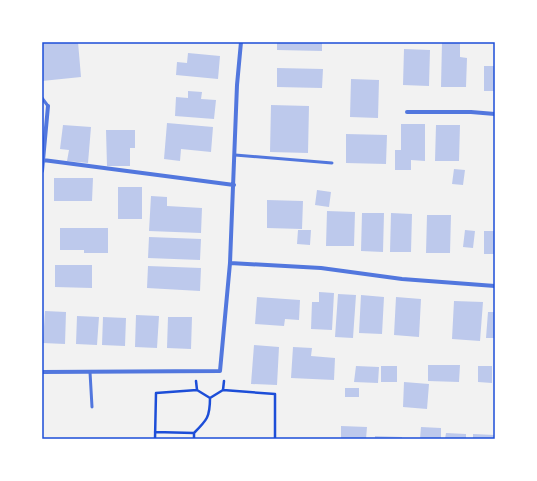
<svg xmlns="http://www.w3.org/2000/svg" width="537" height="481" font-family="Overpass,sans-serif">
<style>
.building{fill:#bdc9ec}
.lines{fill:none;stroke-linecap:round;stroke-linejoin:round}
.path{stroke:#1d4ed8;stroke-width:2.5}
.service{stroke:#5277de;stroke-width:3}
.minor{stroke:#5277de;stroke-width:4}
.neatline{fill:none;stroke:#1d4ed8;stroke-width:1.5}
</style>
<rect width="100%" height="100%" fill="#f2f2f2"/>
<!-- building -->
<path class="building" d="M42 42H78L81 77 42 81Z
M277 42H322V51L277 50Z
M442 42H460V57L467 58 466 87H441Z
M404 49 430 50 429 86 403 85Z
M188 53 220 56 218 79 176 75 177 62 187 63Z
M484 66H495V91H484Z
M277 68 323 69 322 88 277 87Z
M351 79 379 80 378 118 350 117Z
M188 91 202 92 201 99 216 100 214 119 175 116 176 97 188 98Z
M271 105 309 106 308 153 270 152Z
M167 123 213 127 211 152 181 149 180 161 164 159Z
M401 124H425V161L411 160V170H395V150H401Z
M63 125 91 127 88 163 67 161 69 150 60 149Z
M436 125H460L459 161H435Z
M106 130H135V148H130V166H107Z
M346 134 387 135 386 164 346 163Z
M454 169 465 170 463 185 452 184Z
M54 178H93L92 201H54Z
M118 187H142V219H118Z
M317 190 331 192 329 207 315 205Z
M151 196 167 197V206L202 208 201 233 149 231Z
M267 200 303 201 302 229 267 228Z
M327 211 355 212 354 246H326Z
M362 213H384L383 252 361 251Z
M391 213 412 214 411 252H390Z
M427 215H451L450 253H426Z
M60 228H108V253H84V250H60Z
M298 230H311L310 245 297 244Z
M465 230 475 231 473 248 463 247Z
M484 231H495V254H484Z
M149 237 201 239 200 260 148 258Z
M55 265H92V288L55 287Z
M148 266 201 268 200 291 147 288Z
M319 292 334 293 332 330 311 329 312 302H319Z
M338 294 356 295 353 338 335 337Z
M361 295 384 297 382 334 359 333Z
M257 297 300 300 299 320 285 319 284 326 255 324Z
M396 297 421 299 419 337 394 335Z
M454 301 483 302 480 341 452 339Z
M45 311 66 312 65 344 43 343Z
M488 312H495V338H486Z
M136 315 159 316 157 348 135 347Z
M77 316 99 317 97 345 76 344Z
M103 317 126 318 125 346 102 345Z
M168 317H192L191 349 167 348Z
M254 345 279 347 277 385 251 384Z
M293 347 312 348 311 356 335 358 334 380 291 378Z
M428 365H460L459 382 428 381Z
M356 366 379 367 378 383 354 382Z
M381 366H397V382H381Z
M478 366H492V383L478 382Z
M404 382 429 384 427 409 403 407Z
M345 388H359V397H345Z
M341 426 367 427 366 439H341Z
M421 427 441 428V439H420Z
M446 433 466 434V439H445Z
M473 434 495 435V439H473Z
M375 436 402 437V439H375Z"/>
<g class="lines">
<!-- path -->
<path class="path" d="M196 381 197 390 210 398 223 390 224 381
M223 390 275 394V439
M155 432 194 433C207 420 210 417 210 398
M155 439 156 393 197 390
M194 439V433"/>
<!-- service -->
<path class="service" d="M42 98 48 106
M235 155 332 163
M90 372 92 407"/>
<!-- minor -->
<path class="minor" d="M407 112H471L495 114
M43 160 234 185
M42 171 48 106
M230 263 321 268 402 279 495 286
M42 372 220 371 230 263 237 85 241 42"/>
</g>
<!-- border -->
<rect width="537" height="481" fill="none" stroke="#ffffff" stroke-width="86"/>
<rect x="43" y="43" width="451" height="395" class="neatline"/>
</svg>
